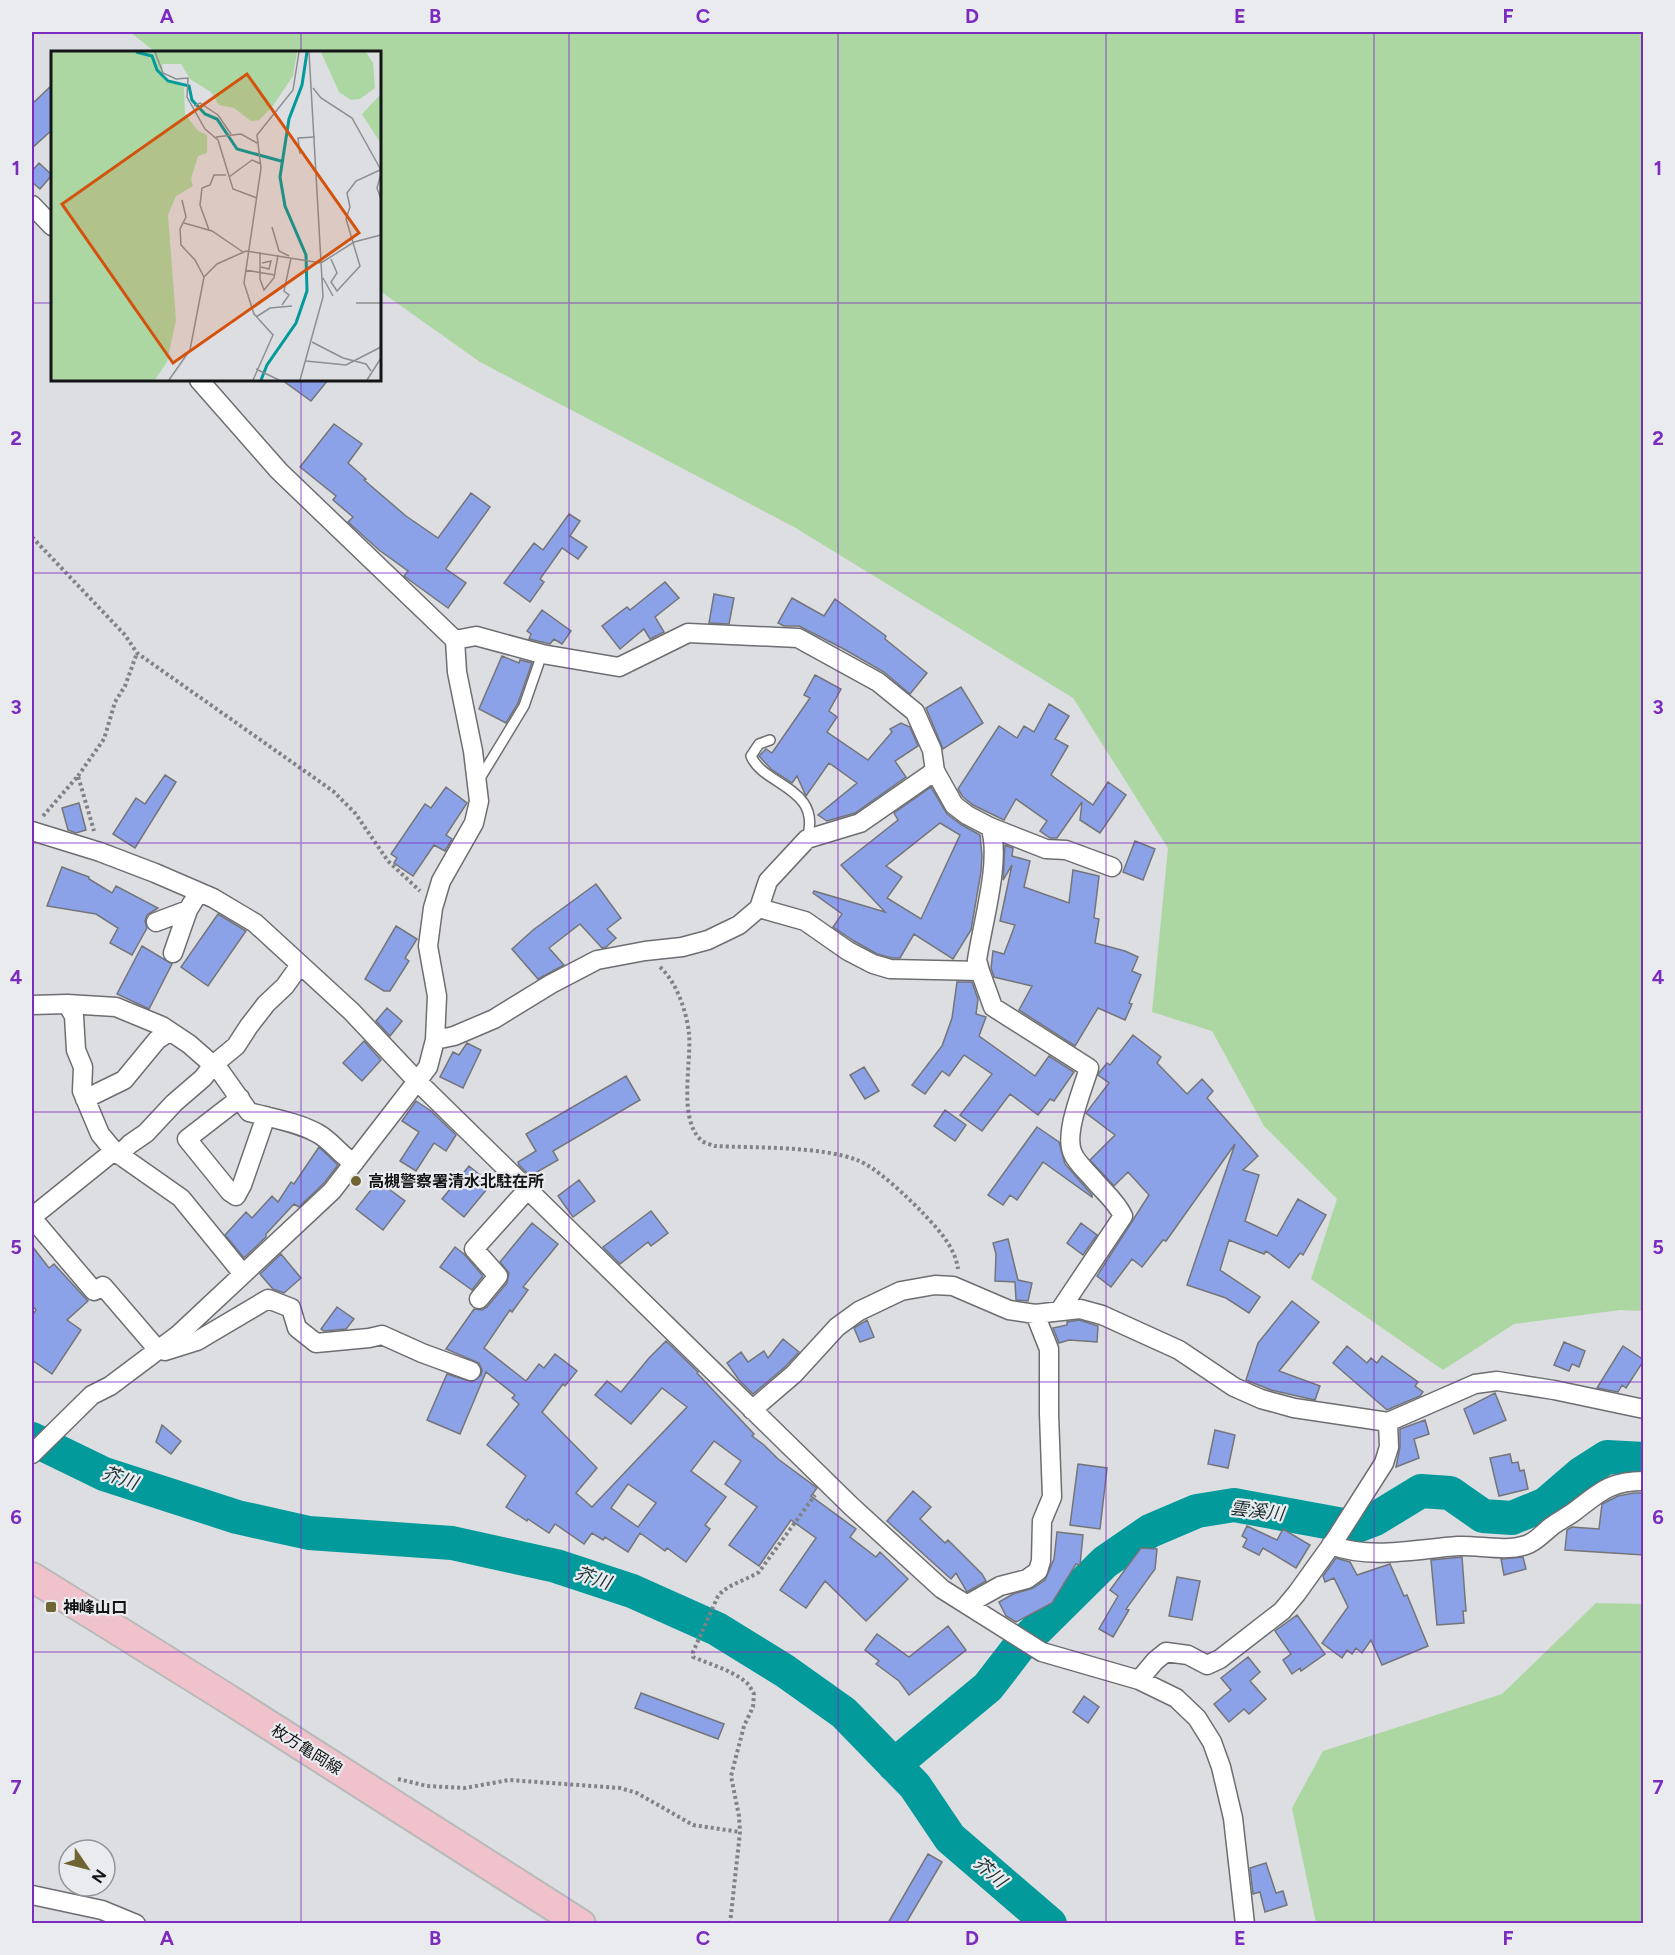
<svg xmlns="http://www.w3.org/2000/svg" width="1675" height="1955" font-family="Figtree,'Noto Sans JP',sans-serif">
<style>
.green{fill:#acd7a2}
.lines{fill:none;stroke-linecap:round;stroke-linejoin:round}
.river{stroke:#029a9a;stroke-width:34}
.building{fill:#8ca2e8;stroke:#747579;stroke-width:1.5;fill-rule:evenodd}
.service-casing{stroke:#6d6e72;stroke-width:12}
.minor-casing{stroke:#6d6e72;stroke-width:21}
.primary-casing{stroke:#b8b9b9;stroke-width:32}
.path{stroke:#818285;stroke-width:4;stroke-dasharray:3 3;stroke-linecap:butt}
.service{stroke:#fff;stroke-width:9}
.minor{stroke:#fff;stroke-width:18}
.primary{stroke:#efc2cc;stroke-width:28}
.grid{fill:none;stroke:#7b2cbf;stroke-width:1.5;stroke-opacity:0.55}
.poi-dot{fill:#706532;stroke:#eaebef;stroke-width:2}
.labels{text-anchor:middle;stroke-width:4.5;stroke-linejoin:round;paint-order:stroke}
.poi-label{font-size:16px;font-weight:bold;fill:#141516;stroke:#eaebef;text-anchor:start}
.street-label{font-size:16px;fill:#141516;stroke:#eaebef}
.water-label{font-size:18px;font-style:italic;fill:#1b3030;stroke:#eaebef}
.inset-river{fill:none;stroke:#029a9a;stroke-width:3}
.inset-road{fill:none;stroke:#8d8e90;stroke-width:1.5}
.view{fill:#d3520d;fill-opacity:0.15;stroke:#d3520d;stroke-width:3}
.inset-edge{fill:none;stroke:#141516;stroke-width:3}
.neatline{fill:none;stroke:#7b2cbf;stroke-width:2}
.grid-label{font-size:20px;text-anchor:middle;font-weight:bold;fill:#7b2cbf}
</style>
<rect width="100%" height="100%" fill="#dddee2"/>
<!-- green -->
<path class="green" d="M130 32H1643V1311L1620 1310 1514 1324 1443 1370 1311 1279 1337 1199 1264 1126 1212 1031 1152 1012 1168 848 1073 698 794 527 480 362 380 291V52H155Z
M1596 1603 1643 1604V1923H1316L1292 1808 1323 1751 1502 1694Z"/>
<g class="lines">
<!-- river -->
<path class="river" d="M32 1439 104 1474 237 1517 309 1533 452 1543 556 1566 632 1591 717 1629 785 1671 844 1713 915 1786 950 1838 1050 1924
M894 1765 988 1687 1018 1648 1105 1562 1150 1531 1197 1511 1234 1505 1354 1527 1375 1519 1421 1491 1450 1493 1483 1516 1512 1518 1546 1504 1582 1473 1607 1457 1644 1459"/>
</g>
<!-- building -->
<path class="building" d="M52 85V130L32 148V104Z
M39 163 52 175 40 189 32 182V171Z
M282 380H328L311 401Z
M334 424 362 444 348 463 366 479 364 480 406 516 438 538 471 493 490 507 447 567 446 569 466 583 448 608 408 579 404 576 408 571 379 550 348 522 353 517 333 500 336 496 300 467Z
M569 514 580 521 570 536 587 547 578 559 562 548 540 579 544 582 530 602 504 583 534 543 543 550Z
M665 582 679 598 655 617 664 632 650 639 644 629 620 649 602 626 627 607 630 610Z
M714 594 734 598 729 624 709 623Z
M792 598 824 616 835 599 886 636 885 639 927 673 910 694 884 672 842 648 799 626H784L778 623Z
M542 610 571 631 562 644 554 639 550 644 529 639 531 634 527 631Z
M502 656 519 663 520 660 532 663 518 703 506 723 479 709Z
M815 675 841 689 829 711 837 717 827 732 868 760 892 732 890 729 901 723 910 727 918 746 895 761 906 777 855 813 827 821 818 815 857 783 829 763 806 796 797 776 792 783 771 769 759 756 766 749 772 753 810 698 804 695Z
M961 687 983 723 943 749 926 708Z
M1049 704 1069 716 1055 739 1068 746 1051 775 1093 805 1108 782 1126 795 1100 833 1080 820 1082 802 1057 838H1050L1040 831 1047 821 1016 799 1004 820 973 805 963 797 958 789 999 726 1017 738 1024 726 1034 732Z
M165 775 176 782 135 848 113 834 136 798 145 804Z
M446 787 467 803 446 835 452 839 445 851 434 845 413 876 394 863 397 858 391 854 425 804 431 808Z
M931 787 947 814 962 825 980 835 982 856 981 872 971 930 953 959 914 934 900 958H892L877 954 854 941 833 927 842 914 813 893 814 891 885 912 841 865 898 820 894 813ZM940 823 960 835 921 919 887 898 902 877 886 866Z
M79 803 86 830 76 833 68 830 62 808Z
M1135 841 1155 849 1143 880 1123 872Z
M1005 845 1013 848 1012 856 1030 861 1024 887 1069 903 1073 870 1099 876 1094 918 1099 919 1095 943 1125 951 1138 957 1132 971 1141 975 1129 1003 1132 1004 1125 1020 1098 1008 1075 1046 1019 1010 1032 986 994 977 991 968 993 951 1004 954 1015 925 1000 921 1012 865 1003 880Z
M62 867 89 877V879L112 893 116 886 158 908 147 915 145 921 147 928 132 955 110 943 118 928 96 914 47 906Z
M596 884 621 918 607 929 616 938 606 947 602 948 580 924 549 948 564 965 538 979 512 949 533 930Z
M218 914 246 931 208 986 181 967Z
M396 926 417 939 405 958 409 961 390 991H384L365 979Z
M142 946 172 964 149 1009 117 994Z
M957 982H972L978 999 976 1014 986 1017 979 1036 1035 1076 1049 1056 1074 1072 1054 1101 1050 1099 1038 1115 1010 1094 982 1131 960 1115 992 1074 964 1055 949 1076 942 1071 925 1094 912 1085 942 1046 952 1018Z
M387 1008 402 1021 390 1036 376 1021Z
M1133 1035 1161 1057 1157 1063 1187 1094 1202 1079 1213 1091 1207 1098 1258 1156 1243 1170 1259 1175 1245 1221 1277 1236 1298 1199 1326 1215 1303 1255 1300 1253 1289 1268 1266 1251 1264 1254 1229 1240 1220 1270 1260 1297 1249 1313 1226 1298 1187 1285 1235 1144 1166 1241 1163 1240 1142 1267 1132 1259 1111 1287 1097 1276 1149 1195 1128 1172 1114 1186 1090 1160 1115 1135 1086 1113 1109 1083 1098 1075 1099 1073 1107 1063 1110 1065Z
M364 1041 381 1060 362 1081 343 1063Z
M467 1043 481 1050 463 1088 440 1077 453 1052 459 1055Z
M864 1067 879 1091 865 1099 850 1075Z
M626 1076 640 1100 553 1151 558 1160 530 1176 519 1165 518 1162 536 1151 526 1134Z
M416 1101 431 1111 456 1135 446 1151 434 1143 416 1171 400 1161 419 1132 402 1121Z
M945 1110 966 1125 955 1141 934 1126Z
M1037 1127 1059 1142 1065 1164 1092 1195V1197L1043 1162 1017 1200 1010 1195 1003 1205 988 1195Z
M319 1147 338 1165 324 1183 299 1207 294 1204 266 1234V1237L244 1258 225 1235 246 1212 252 1218 272 1196 278 1202 291 1182 294 1184Z
M469 1166 491 1184 464 1217 442 1199Z
M579 1180 595 1201 573 1217 558 1196Z
M378 1181 405 1201 383 1230 356 1209Z
M651 1211 668 1233 651 1246 648 1242 620 1264 603 1247Z
M532 1223 558 1244 523 1287 528 1290 512 1312 510 1310 484 1348 526 1381 539 1364 544 1368 555 1354 577 1371 565 1386 563 1384 542 1412 597 1468 576 1493 592 1507 687 1407 662 1388 631 1424 595 1395 607 1381 621 1392 649 1358 666 1341 698 1372 697 1373 754 1434 752 1436 764 1445 778 1459 817 1488 811 1496 856 1529 850 1537 876 1557 880 1552 908 1579 866 1621 825 1581 806 1608 780 1590 816 1538 791 1520 759 1566 729 1545 757 1507 725 1484 741 1461 714 1441 691 1471 726 1497 705 1525 710 1529 686 1562 667 1548 665 1551 640 1533 628 1552 605 1537 603 1540 592 1533 584 1544 555 1524 549 1533 528 1519 527 1521 506 1507 526 1476 487 1445 519 1404 512 1398 515 1395 486 1372 460 1434 427 1420 447 1374 472 1382 481 1375 482 1370 479 1363 446 1349 474 1309 482 1310 487 1307 507 1283 509 1273 500 1262ZM628 1484 656 1503 638 1527 611 1508Z
M1081 1223 1097 1235 1083 1255 1067 1243Z
M1008 1239 1018 1280 1032 1283 1028 1301 1016 1300 1015 1282 995 1281 996 1254 993 1243Z
M32 1246 49 1268 54 1264 88 1301 67 1320 81 1330 52 1374 32 1360V1316L36 1310 32 1305Z
M455 1247 464 1254 483 1276 472 1290 440 1267Z
M281 1254 301 1278 284 1293 273 1289 260 1274Z
M1292 1301 1319 1322 1279 1371 1320 1386 1315 1400 1271 1390 1246 1380 1258 1343Z
M337 1307 354 1319 346 1329 324 1331 321 1329Z
M867 1320 874 1337 860 1342 854 1328Z
M1079 1320 1098 1326 1097 1342 1069 1340 1059 1343 1053 1328 1067 1325V1322Z
M783 1339 799 1352 786 1366 753 1394 739 1380 727 1363 741 1352 748 1362 764 1351 768 1358Z
M1564 1342 1585 1351 1579 1367 1572 1364 1569 1371 1554 1365Z
M1347 1346 1367 1363 1371 1358 1377 1363 1382 1356 1418 1382 1415 1386 1423 1392 1420 1396 1387 1410 1333 1363Z
M1623 1346 1644 1360 1626 1388 1622 1385 1618 1392 1597 1388Z
M1495 1393 1506 1420 1474 1434 1464 1409Z
M1425 1420 1429 1434 1414 1439 1419 1458 1396 1467 1400 1447V1429Z
M162 1425 181 1441 171 1454 156 1442Z
M1215 1430 1235 1435 1228 1468 1208 1464Z
M1510 1454 1512 1463 1518 1462 1520 1471 1524 1470 1528 1489 1499 1496 1490 1458Z
M1078 1464 1107 1468 1100 1529 1070 1525Z
M913 1491 931 1507 920 1519 945 1543 948 1540 982 1574 986 1581 967 1592 956 1573 951 1579 887 1521Z
M1634 1493H1644V1555L1565 1550 1567 1530 1572 1527 1599 1529 1602 1504 1618 1496Z
M1247 1526 1277 1540 1283 1529 1310 1545 1296 1568 1263 1548 1259 1555 1243 1547 1247 1539 1242 1536Z
M1057 1532 1083 1535 1080 1565 1076 1564 1052 1603 1016 1622 1006 1616 999 1602 1013 1594 1033 1588 1045 1580 1054 1559Z
M1141 1548 1157 1549 1155 1569 1126 1609 1129 1610 1113 1637 1099 1629 1118 1596 1110 1590Z
M1462 1557 1466 1611H1463L1464 1623 1437 1625 1431 1560Z
M1523 1557 1526 1569 1504 1575 1501 1559Z
M1336 1558 1350 1562 1357 1575 1390 1564 1404 1596 1407 1595 1428 1646 1382 1665 1371 1640 1362 1653 1356 1648 1352 1654 1347 1650 1342 1658 1322 1643 1348 1607 1334 1578 1325 1582 1323 1576Z
M1177 1577 1200 1581 1192 1620 1169 1616Z
M1297 1615 1325 1654 1301 1671 1300 1668 1292 1674 1283 1660 1291 1654 1275 1631Z
M948 1626 966 1650 909 1695 899 1681 876 1664 879 1661 865 1650 877 1634 909 1657Z
M1248 1657 1260 1672 1250 1681 1266 1699 1249 1714 1244 1709 1229 1722 1214 1704 1231 1690 1221 1678Z
M641 1693 724 1724 718 1739 635 1708Z
M1084 1696 1099 1707 1088 1723 1073 1712Z
M928 1854 942 1862 906 1923H888Z
M1266 1863 1276 1893 1283 1891 1287 1905 1265 1912 1260 1892 1253 1894 1250 1868Z"/>
<g class="lines">
<!-- service casing -->
<g class="service-casing">
<path id="service" d="M770 740 759 744 751 756C763 786 823 787 807 839
M479 780 524 706 542 654"/>
</g>
<!-- minor casing -->
<g class="minor-casing">
<path id="minor" d="M32 205 52 226
M455 640 476 636 542 654 619 667 688 633 798 638 878 682 915 712 932 750 935 771 954 805 967 815 990 827 1046 849 1066 850 1112 867
M32 831 100 852 155 873 213 898 255 923 352 1012 417 1081 851 1506 942 1589 1042 1652 1139 1680 1176 1698 1197 1718 1212 1742 1221 1767 1233 1818 1245 1924
M759 908 805 921 848 951 873 964 890 969 980 971 993 1007 1089 1068C1083 1089 1063 1134 1073 1154 1077 1163 1087 1172 1094 1180 1104 1192 1116 1201 1123 1216L1060 1310
M156 922 188 910
M173 953 188 910 199 892
M980 971 977 960C982 925 1002 858 990 827
M32 1005 67 1004
M435 1040 454 1036 494 1019 551 984 597 960 645 951 682 947 708 940 739 925 759 908 768 881 807 839 860 823 935 771
M240 1098 187 1139 230 1192 236 1196 242 1185 266 1116
M85 1099 124 1080 157 1040 169 1032
M119 1155 130 1144 146 1133 174 1103 203 1078 213 1065 236 1046 249 1026 266 1004 285 986 300 965
M32 1217 114 1151
M32 1221 38 1225 94 1291 103 1286 158 1350
M243 1274 181 1198 114 1151 100 1134 82 1091 83 1067 76 1050 74 1016 67 1004 116 1007 162 1026 189 1044 220 1071 249 1112C271 1118 297 1122 317 1133 331 1140 340 1155 354 1163
M479 1299 498 1276 474 1249 528 1189
M165 1351 197 1341 268 1299 291 1308 297 1328 316 1343 369 1338 382 1335 422 1353 471 1371
M752 1410 794 1374 837 1327 859 1311 901 1291 935 1285 953 1286 1009 1310 1035 1314 1080 1309 1102 1315 1179 1350 1234 1387 1261 1399 1294 1408 1388 1422 1475 1384 1497 1381 1554 1390 1644 1409
M32 1454 92 1395 110 1386 178 1335 332 1191 428 1067 435 1040 437 996 428 946 433 908 441 881 474 823 479 801 473 751 457 672 455 640 279 471 199 380
M1331 1545C1371 1560 1416 1549 1458 1546 1480 1545 1505 1552 1526 1545 1536 1542 1544 1532 1552 1526 1559 1521 1567 1517 1575 1511 1600 1492 1610 1481 1644 1481
M968 1604 1000 1586 1027 1579 1038 1571 1041 1561 1042 1521 1052 1497 1049 1414V1349L1035 1314
M1139 1680 1155 1661 1166 1652 1188 1655 1207 1665 1220 1659 1282 1611 1297 1593 1335 1540 1384 1463 1389 1447 1388 1422
M32 1895 102 1910 136 1924"/>
</g>
<!-- primary casing -->
<g class="primary-casing">
<path id="primary" d="M32 1577 225 1697 581 1924"/>
</g>
<!-- path -->
<path class="path" d="M32 537 125 635 137 653 333 791 355 813 388 861 420 891
M78 776 104 739 115 702 125 686 137 653
M43 816 78 776 94 831
M660 967C677 983 686 1010 689 1033 692 1063 677 1119 702 1141 705 1143 711 1145 715 1146 754 1148 821 1146 857 1160 876 1167 906 1196 921 1211 936 1227 955 1246 958 1269
M398 1779 427 1786 465 1788 509 1780 620 1788 637 1793 693 1825 740 1832
M730 1924 740 1832 739 1816 731 1776 744 1726 753 1707 754 1694 749 1685 741 1678 726 1670 693 1657V1652L718 1596C728 1584 745 1581 759 1572L815 1495"/>
<!-- service -->
<use href="#service" class="service"/>
<!-- minor -->
<use href="#minor" class="minor"/>
<!-- primary -->
<use href="#primary" class="primary"/>
</g>
<!-- grid -->
<path class="grid" d="M301 32V52M569 32V1924M838 32V1924M1106 32V1924M1374 32V1924M32 303H52M380 303H1644M301 380V1924M32 573H1644M32 843H1644M32 1112H1644M32 1382H1644M32 1652H1644"/>
<!-- markers -->
<g class="poi-dot">
<circle cx="356" cy="1181" r="6"/>
<rect x="45" y="1601" width="12" height="12" rx="3"/>
</g>
<g class="labels">
<!-- poi labels -->
<g class="poi-label">
<text x="368" y="1187">高槻警察署清水北駐在所</text>
<text x="63" y="1613">神峰山口</text>
</g>
<!-- street labels -->
<g class="street-label">
<text transform="translate(307 1749) rotate(32)" y="6">枚方亀岡線</text>
</g>
<!-- water labels -->
<g class="water-label">
<text transform="translate(120 1478) rotate(19)" y="6">芥川</text>
<text transform="translate(1257 1511) rotate(7)" y="6">雲溪川</text>
<text transform="translate(593 1578) rotate(18)" y="6">芥川</text>
<text transform="translate(990 1872) rotate(41)" y="6">芥川</text>
</g>
</g>
<!-- overview -->
<g transform="translate(51 51)">
<rect width="330" height="330" fill="#dddee2"/>
<path d="M0 1H246L242 25 221 56 208 69 200 70 183 57 168 54 160 41 139 28 130 13H111L113 28 133 36 134 63 147 80 156 84V102L147 105 140 128 142 135 125 145 117 164 125 269 116 311 104 329H0ZM270 1H315L322 12 324 37 309 48 300 49 288 41ZM330 43V93L311 63Z" fill="#acd7a2"/>
<path class="inset-river" d="M85 1 101 5 106 19 117 30 138 35 141 49 154 63 166 68 186 98 230 110M210 329 216 314 245 272 256 240 255 204 234 155 229 126 238 68 251 34 256 1"/>
<path class="inset-road" d="M104 1 112 22 125 28 137 27 136 46 154 78 167 89 182 138 206 147M262 37 270 47 301 67 330 119M143 55 149 52 167 64 180 83M165 86 190 83 206 92M249 103 247 87 264 86M330 123 326 137 330 148M178 126 201 109 210 113M133 172 161 180 192 201M221 176 228 200 238 205M158 179 149 154 151 137 159 134 163 124H175M209 201V228L213 239 223 227 227 204M280 208 286 222 280 231 286 240 309 215 295 168 299 156 296 142 305 130 329 119M210 216 218 218 220 210 211 212M194 219 224 224M153 226 166 213 195 200 270 212 303 191 330 184M272 227 282 245M305 252H330M231 254 238 244 233 240 240 207M205 266 219 257 241 255M261 291 292 307 315 313 320 320M255 310 295 314 330 296M205 318 228 329M118 329 139 299 153 226 144 209 130 194 129 178 135 166 131 149M202 329 222 284 203 263 193 232 210 117 206 84 242 39 248 1M249 329 272 246 258 1M316 329 330 307"/>
<path class="view" d="M196 23 308 182 122 312 11 153Z"/>
<rect width="330" height="330" class="inset-edge"/>
</g>
<!-- border -->
<rect width="1675" height="1955" fill="none" stroke="#eaebef" stroke-width="66"/>
<!-- north arrow -->
<g transform="translate(87 1868) rotate(125)"><circle r="28" fill="#eaebef" stroke="#949598" stroke-width="1.5"/>
<path d="M0-4.5L10 22L0 15L-10 22Z" fill="#706532"/>
<text y="-9" font-size="16" font-weight="bold" text-anchor="middle" fill="#141516">N</text>
</g>
<rect x="33" y="33" width="1609" height="1889" class="neatline"/>
<g class="grid-label">
<text x="167" y="23">A</text>
<text x="435" y="23">B</text>
<text x="703" y="23">C</text>
<text x="972" y="23">D</text>
<text x="1240" y="23">E</text>
<text x="1508" y="23">F</text>
<text x="16" y="175">1</text>
<text x="1658" y="175">1</text>
<text x="16" y="445">2</text>
<text x="1658" y="445">2</text>
<text x="16" y="714">3</text>
<text x="1658" y="714">3</text>
<text x="16" y="984">4</text>
<text x="1658" y="984">4</text>
<text x="16" y="1254">5</text>
<text x="1658" y="1254">5</text>
<text x="16" y="1524">6</text>
<text x="1658" y="1524">6</text>
<text x="16" y="1794">7</text>
<text x="1658" y="1794">7</text>
<text x="167" y="1945">A</text>
<text x="435" y="1945">B</text>
<text x="703" y="1945">C</text>
<text x="972" y="1945">D</text>
<text x="1240" y="1945">E</text>
<text x="1508" y="1945">F</text>
</g>
</svg>
